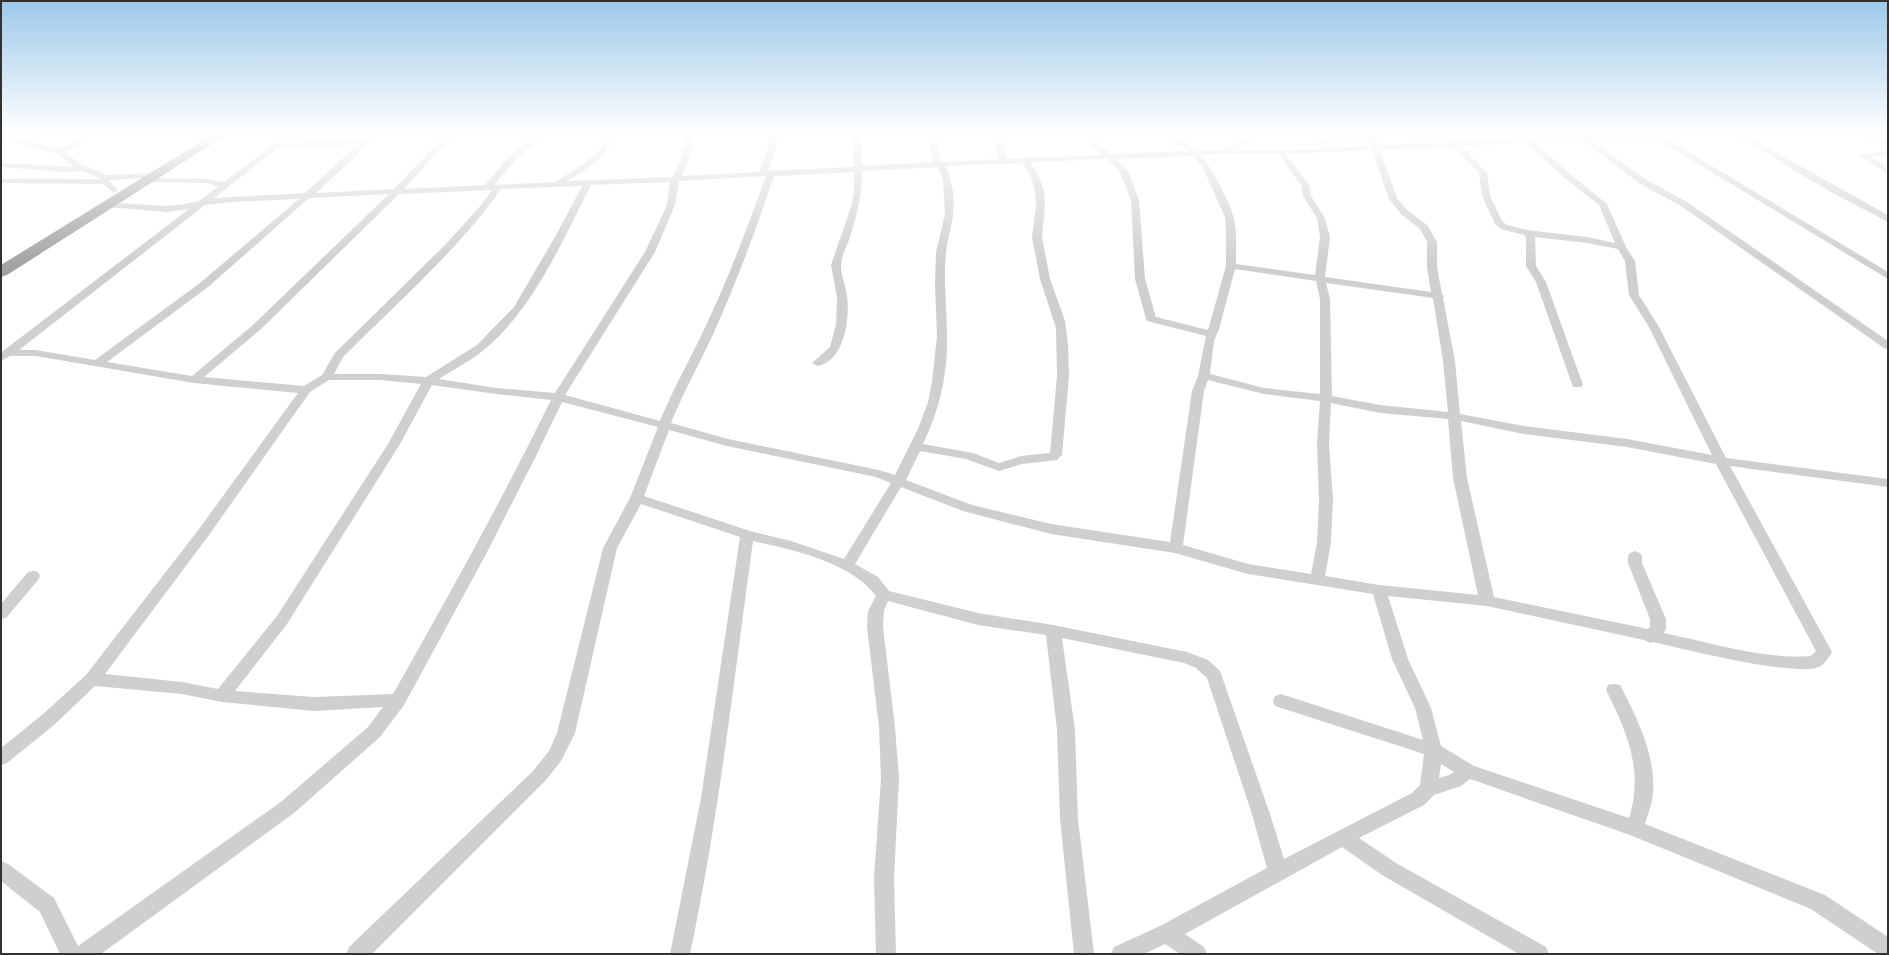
<svg xmlns="http://www.w3.org/2000/svg" width="1889" height="955" font-family="Manrope,sans-serif">
<style>
.lines{fill:none;stroke-linecap:round;stroke-linejoin:round}
.minor{fill:#cfcfcf;fill-rule:evenodd}
.trunk{fill:#a2a2a2;fill-rule:evenodd}
</style>
<rect width="100%" height="100%" fill="#fff"/>
<g class="lines">
<!-- minor -->
<path class="minor" d="M90 133H99L65 152 79 163 106 175 154 173 158 175 151 178 206 179 224 182 289 133H297L285 143 361 141 369 133H377L355 157 316 193 394 189 447 133H455L404 189 485 185 510 155 524 144 534 133H542L530 148 516 159 494 185 555 182 579 167 595 155 606 142 610 133H618C607 156 589 169 567 181L672 177 677 169 688 133H696L685 169 681 176 760 172 767 150 770 133H778L775 150 768 171 854 167 853 133H861L862 166 933 162 928 133H936L941 162H942L999 159 994 144V133H1002V144L1007 159 1102 155 1092 148 1085 133H1093L1098 145 1112 154 1188 151 1165 133H1173L1197 151 1225 150V147L1246 139 1242 133H1250L1254 140 1233 150H1280L1370 146 1368 141H1336L1312 147 1308 145 1336 137 1378 136 1382 138 1376 140 1378 145 1444 142 1431 133H1440L1454 142 1519 139 1507 133H1517L1531 138 1578 136 1582 134 1587 136 1703 133 1699 135 1664 137 1888 272V279L1654 137 1592 140 1645 179 1687 202 1888 341V349L1884 348 1681 206 1639 183 1583 141 1535 143 1568 172 1607 204 1626 247 1635 261 1639 295 1659 327 1726 458 1888 479V487L1730 466 1832 652C1829 657 1825 663 1821 666 1801 679 1680 648 1653 642L1650 643 1644 640 1487 606 1388 596 1408 659 1431 708 1441 746 1474 766 1629 818C1644 771 1627 732 1606 690L1608 685 1614 684 1620 685C1637 718 1656 755 1653 794 1652 804 1648 814 1645 824L1825 895 1888 937V954H1878L1811 909 1630 835 1470 779 1461 786 1434 795 1424 805 1359 838 1396 863 1546 947 1549 954H1519L1382 875 1342 847 1185 934 1204 947 1207 954H1180L1165 944 1144 954H1111L1114 947 1160 926 1267 868 1251 811 1207 678 1196 668 1184 663 1062 638 1075 730 1078 819 1094 954H1074L1060 819 1057 730 1046 635 978 625 888 601 884 611 883 627 895 727 899 778 894 878 896 954H876L874 878 881 778 879 727 867 627 868 611 876 596C851 562 793 550 753 541 734 679 719 817 690 954H670L701 798 740 537 641 504 617 548 575 733 561 761 545 781 373 953 346 954 349 947 533 771 549 751 557 733 603 548 630 498 658 427 562 402 536 456 485 556 404 705 380 737 294 813 101 954H60L40 912 1 881V861L8 864 54 898 78 946 282 801 368 727 383 707 314 711 222 702 182 694 95 686 54 725 7 763 1 765V748L42 715 86 675 199 529 298 393 194 383 36 356H10L1 361V353L3 351 189 209 167 212 107 207 104 206V202L167 206 185 204 199 201 219 186 206 183 146 182 142 180 144 178 109 180 118 190 114 193 103 184 1 183V179H101L83 171 65 172 1 167V163L74 167 57 154 15 142 1 141V137L15 138 59 149ZM1527 143 1562 176 1599 205 1615 243 1587 237 1527 230 1507 225 1502 221 1490 196 1487 173 1461 146ZM357 145 305 193 214 198 279 147ZM1451 147 1459 152 1479 173 1482 196 1495 224 1501 229 1524 235 1526 238V266L1536 282 1573 387H1581L1583 385 1546 282 1536 266 1535 237 1587 243 1618 249 1625 261 1629 295 1649 327 1712 455 1627 439 1524 426 1460 414 1455 361 1443 298 1444 296 1442 294 1437 267V242L1427 225 1407 210 1397 198 1380 150ZM1372 150 1389 199 1401 214 1420 229 1427 242V267L1431 292 1325 277 1330 237 1325 218 1311 196 1309 185 1286 154ZM1223 154H1278L1301 185 1303 196 1317 218 1320 237 1315 275 1236 264C1236 249 1237 232 1234 218 1229 200 1212 169 1201 155ZM1193 156 1203 168 1225 217 1226 230V266L1208 330 1156 317 1145 279 1139 200 1128 171 1116 159ZM1108 159 1120 172 1131 200 1135 279 1146 319 1147 321 1206 336 1198 376 1192 391 1170 542 1051 524 972 505 906 480 920 451 966 459 999 471 1022 464 1057 460 1062 455 1069 376 1068 344 1065 321 1050 279 1042 237 1045 206 1044 191 1039 177 1030 162ZM1022 163 1031 177 1035 191 1036 206 1032 237 1040 279 1056 328 1057 376 1050 453 1021 456 999 463 973 453 923 444C940 409 948 373 947 335 947 308 943 280 946 253 947 240 952 227 953 214 955 198 952 181 946 166ZM938 167 943 180 945 214 936 252 935 285 937 336 932 382 928 402 918 429 895 475 879 470 728 439 671 423C685 388 704 356 719 321 740 273 757 226 774 176L854 172V191L851 207 831 265 837 297 836 324 830 347 812 363 818 366C845 360 850 318 847 296 846 286 841 276 841 266 841 258 846 247 849 240 857 215 862 197 862 171ZM766 176C748 226 730 274 708 321 693 355 674 386 660 421L565 395 655 252 675 205 679 181ZM670 182 667 205 645 252 555 393 496 388 439 379C454 369 471 361 485 349 533 309 563 240 591 185ZM582 186 555 237 514 307 477 345 426 377 380 374H334L343 357C396 304 458 250 501 189ZM492 190 482 204 445 245 335 353 322 375 304 386 204 377 261 329 399 194ZM389 194 253 325 192 376 107 362 208 287 309 198ZM299 199 200 283 95 360 36 350H19L205 205 232 202ZM1235 269 1316 281 1320 299V394L1264 388 1210 374 1214 341 1219 329ZM1326 283 1433 298 1443 361 1448 412 1380 405 1332 396 1330 299ZM329 380H380L421 384 388 444 277 616 218 689 182 682 105 674 209 535 310 392ZM1208 380 1264 394 1320 401 1317 444 1319 500 1317 543 1311 574 1248 564 1183 545 1204 391ZM432 385 496 394 551 400C502 500 448 597 393 694L314 697 235 691 287 624 400 444ZM1331 403 1380 413 1448 419 1453 478 1478 595 1379 585 1325 576 1331 543 1333 500 1329 444ZM1461 421 1524 434 1627 447 1716 464 1816 651 1811 656C1765 660 1708 642 1664 633L1666 629V619L1642 563V556L1640 553 1635 551 1630 553 1628 556V563L1650 619V627L1648 629 1494 597 1467 478ZM669 430 727 446 876 477 891 483 844 559 791 541 750 531 644 496ZM901 487 963 511 1051 534 1175 553 1248 574 1373 594 1392 659 1415 708 1423 740 1281 694 1275 696 1273 701 1275 706 1424 754 1420 785 1412 793 1284 859 1269 811 1220 671 1208 660 1187 652 1053 625 978 613 889 591 878 577 855 564ZM1441 764 1454 772 1449 775 1439 778Z
M1732 133H1741L1888 215V222L1831 192Z
M1855 133H1865L1888 143V148Z
M1888 151V155L1871 157 1888 168V174L1860 156 1864 154Z
M33 571 38 572 40 576 38 580 6 618 1 619V604L28 572Z"/>
<!-- trunk -->
<path class="trunk" d="M215 133H229L7 275 1 277V265Z"/>
</g>
<!-- sky -->
<linearGradient id="sky" x2="0" y2="1"><stop stop-color="#9cc8e9"/><stop offset="0.5" stop-color="#fff"/><stop offset="1" stop-color="#fff" stop-opacity="0"/></linearGradient>
<rect width="1889" height="266" fill="url(#sky)"/>
<!-- border -->
<rect width="1889" height="955" fill="none" stroke="#323232" stroke-width="4"/>
</svg>
